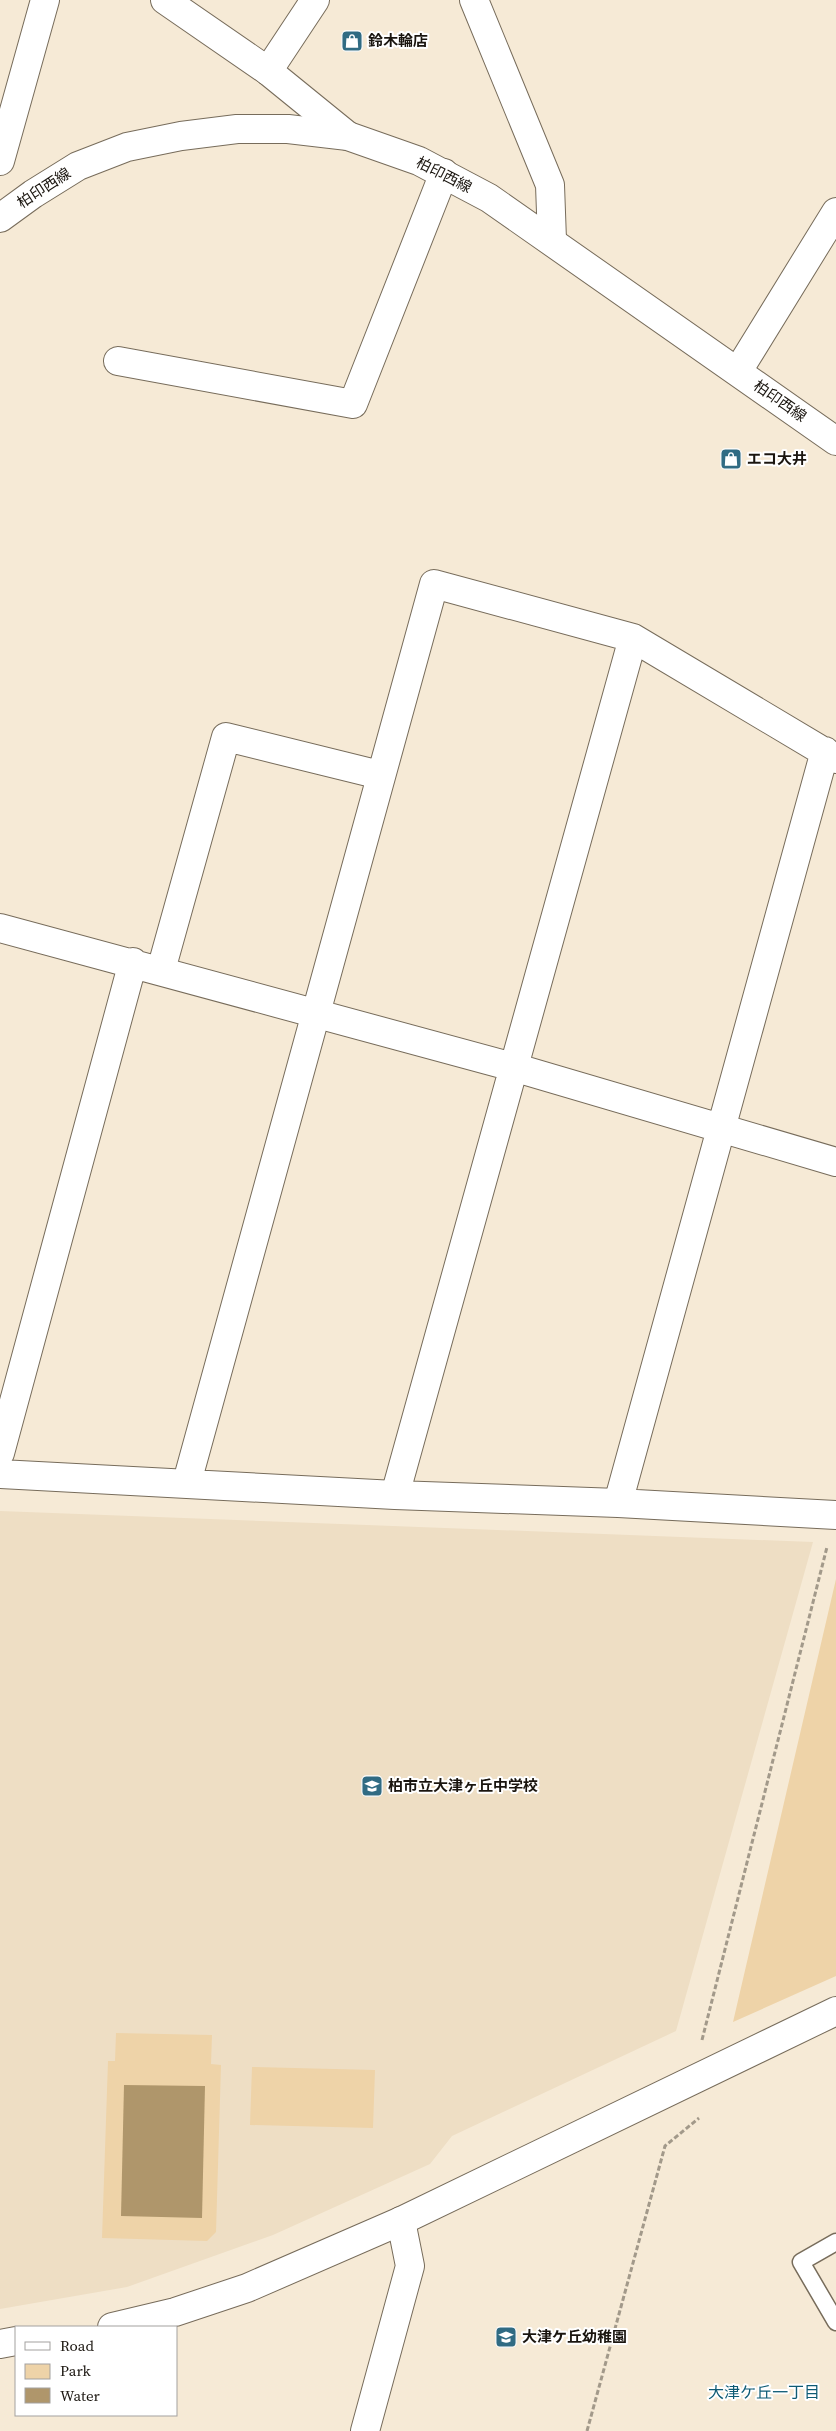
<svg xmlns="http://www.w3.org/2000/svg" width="836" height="2431" font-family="'Source Serif 4','Noto Sans JP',serif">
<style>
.built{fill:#eedec4}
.green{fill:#eed3a8}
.water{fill:#af966b}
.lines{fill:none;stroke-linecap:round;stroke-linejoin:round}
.service-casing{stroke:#776c5b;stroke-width:19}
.minor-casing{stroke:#776c5b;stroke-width:30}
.tertiary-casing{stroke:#776c5b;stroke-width:30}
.secondary-casing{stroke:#776c5b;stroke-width:30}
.path{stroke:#a2998a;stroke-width:3;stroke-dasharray:5 2.5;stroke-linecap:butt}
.service{stroke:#fff;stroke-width:16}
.minor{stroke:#fff;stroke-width:28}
.tertiary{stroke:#fff;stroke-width:28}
.secondary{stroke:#fff;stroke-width:28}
.labels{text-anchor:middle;stroke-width:4;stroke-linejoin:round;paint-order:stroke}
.poi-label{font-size:15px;font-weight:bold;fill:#1a150f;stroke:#fff;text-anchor:start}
.street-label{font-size:15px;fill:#1a150f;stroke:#fff}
.neighbourhood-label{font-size:16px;fill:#0e5b75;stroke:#fff}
</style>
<rect width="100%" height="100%" fill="#f6ead6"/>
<!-- built -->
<path class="built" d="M0 1511 813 1542 676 2031 452 2136 430 2164 273 2235 127 2287 0 2309Z"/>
<!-- green -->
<path class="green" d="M836 1579V1976L733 2022Z
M116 2033 212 2035 211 2064 221 2065 216 2232 207 2241 102 2238 108 2061H115Z
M252 2067 375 2070 373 2128 250 2125Z"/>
<!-- water -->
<path class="water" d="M124 2085 205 2086 202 2218 121 2216Z"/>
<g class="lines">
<!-- service casing -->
<g class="service-casing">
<path id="service" d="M836 2242 801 2262 836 2322"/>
</g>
<!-- minor casing -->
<g class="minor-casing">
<path id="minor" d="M474 0 550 185 552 240
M268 71 315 0
M0 161 45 0
M118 361 353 404 444 173
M738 371 836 212
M0 928 513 1067 836 1162
M161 970 226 737 380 775
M0 1453 133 962
M0 1474 395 1495 618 1503 836 1515
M187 1482 434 584 633 638 836 759
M395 1495 633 638
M618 1503 825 751
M365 2431 410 2266 401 2221"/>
</g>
<!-- tertiary casing -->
<g class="tertiary-casing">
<path id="tertiary" d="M165 0 268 71 348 136
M112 2327 175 2312 247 2288 401 2221 836 2011
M0 2344 16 2341"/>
</g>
<!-- secondary casing -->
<g class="secondary-casing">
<path id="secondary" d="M0 218 33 194 78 166 127 147 181 136 237 129H288L348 136 419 161 489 198 836 441"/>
</g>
<!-- path -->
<path class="path" d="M702 2040 827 1547
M587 2431 665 2146 699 2118"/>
<!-- service -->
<use href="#service" class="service"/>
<!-- minor -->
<use href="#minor" class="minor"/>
<!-- tertiary -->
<use href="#tertiary" class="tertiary"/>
<!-- secondary -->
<use href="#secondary" class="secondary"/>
</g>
<!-- icons -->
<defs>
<g id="shop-square" transform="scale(1.125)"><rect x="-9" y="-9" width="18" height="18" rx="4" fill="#306b83" stroke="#fff"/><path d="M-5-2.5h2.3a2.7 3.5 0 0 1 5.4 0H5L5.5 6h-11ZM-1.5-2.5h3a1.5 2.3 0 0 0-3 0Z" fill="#fff"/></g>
<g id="school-square" transform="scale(1.125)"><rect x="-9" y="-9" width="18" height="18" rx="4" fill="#306b83" stroke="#fff"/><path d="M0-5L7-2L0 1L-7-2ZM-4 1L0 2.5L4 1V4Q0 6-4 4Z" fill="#fff"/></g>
</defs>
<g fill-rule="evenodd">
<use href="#shop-square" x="352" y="41"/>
<use href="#shop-square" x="731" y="459"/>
<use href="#school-square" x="372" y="1786"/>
<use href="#school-square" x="506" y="2337"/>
</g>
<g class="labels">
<!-- poi labels -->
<g class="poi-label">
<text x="368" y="46">鈴木輪店</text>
<text x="747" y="464">エコ大井</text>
<text x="388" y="1791">柏市立大津ヶ丘中学校</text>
<text x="522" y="2342">大津ケ丘幼稚園</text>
</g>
<!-- street labels -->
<g class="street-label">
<text transform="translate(444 175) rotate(27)" y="5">柏印西線</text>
<text transform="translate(44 188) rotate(-33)" y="5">柏印西線</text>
<text transform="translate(780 401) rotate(35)" y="5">柏印西線</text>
</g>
<!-- neighbourhood labels -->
<g class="neighbourhood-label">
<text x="764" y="2398">大津ケ丘一丁目</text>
</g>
</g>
<!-- legend -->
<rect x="15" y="2326" width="162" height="90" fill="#ffffff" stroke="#a3a19f"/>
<rect x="25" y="2342" width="25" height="8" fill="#ffffff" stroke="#a3a19f"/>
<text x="60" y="2351" font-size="15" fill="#1a150f">Road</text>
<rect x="25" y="2364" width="25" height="15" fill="#eed3a8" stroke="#a3a19f"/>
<text x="60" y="2376" font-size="15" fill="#1a150f">Park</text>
<rect x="25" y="2388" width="25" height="15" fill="#af966b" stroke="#a3a19f"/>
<text x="60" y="2401" font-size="15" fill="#1a150f">Water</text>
</svg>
